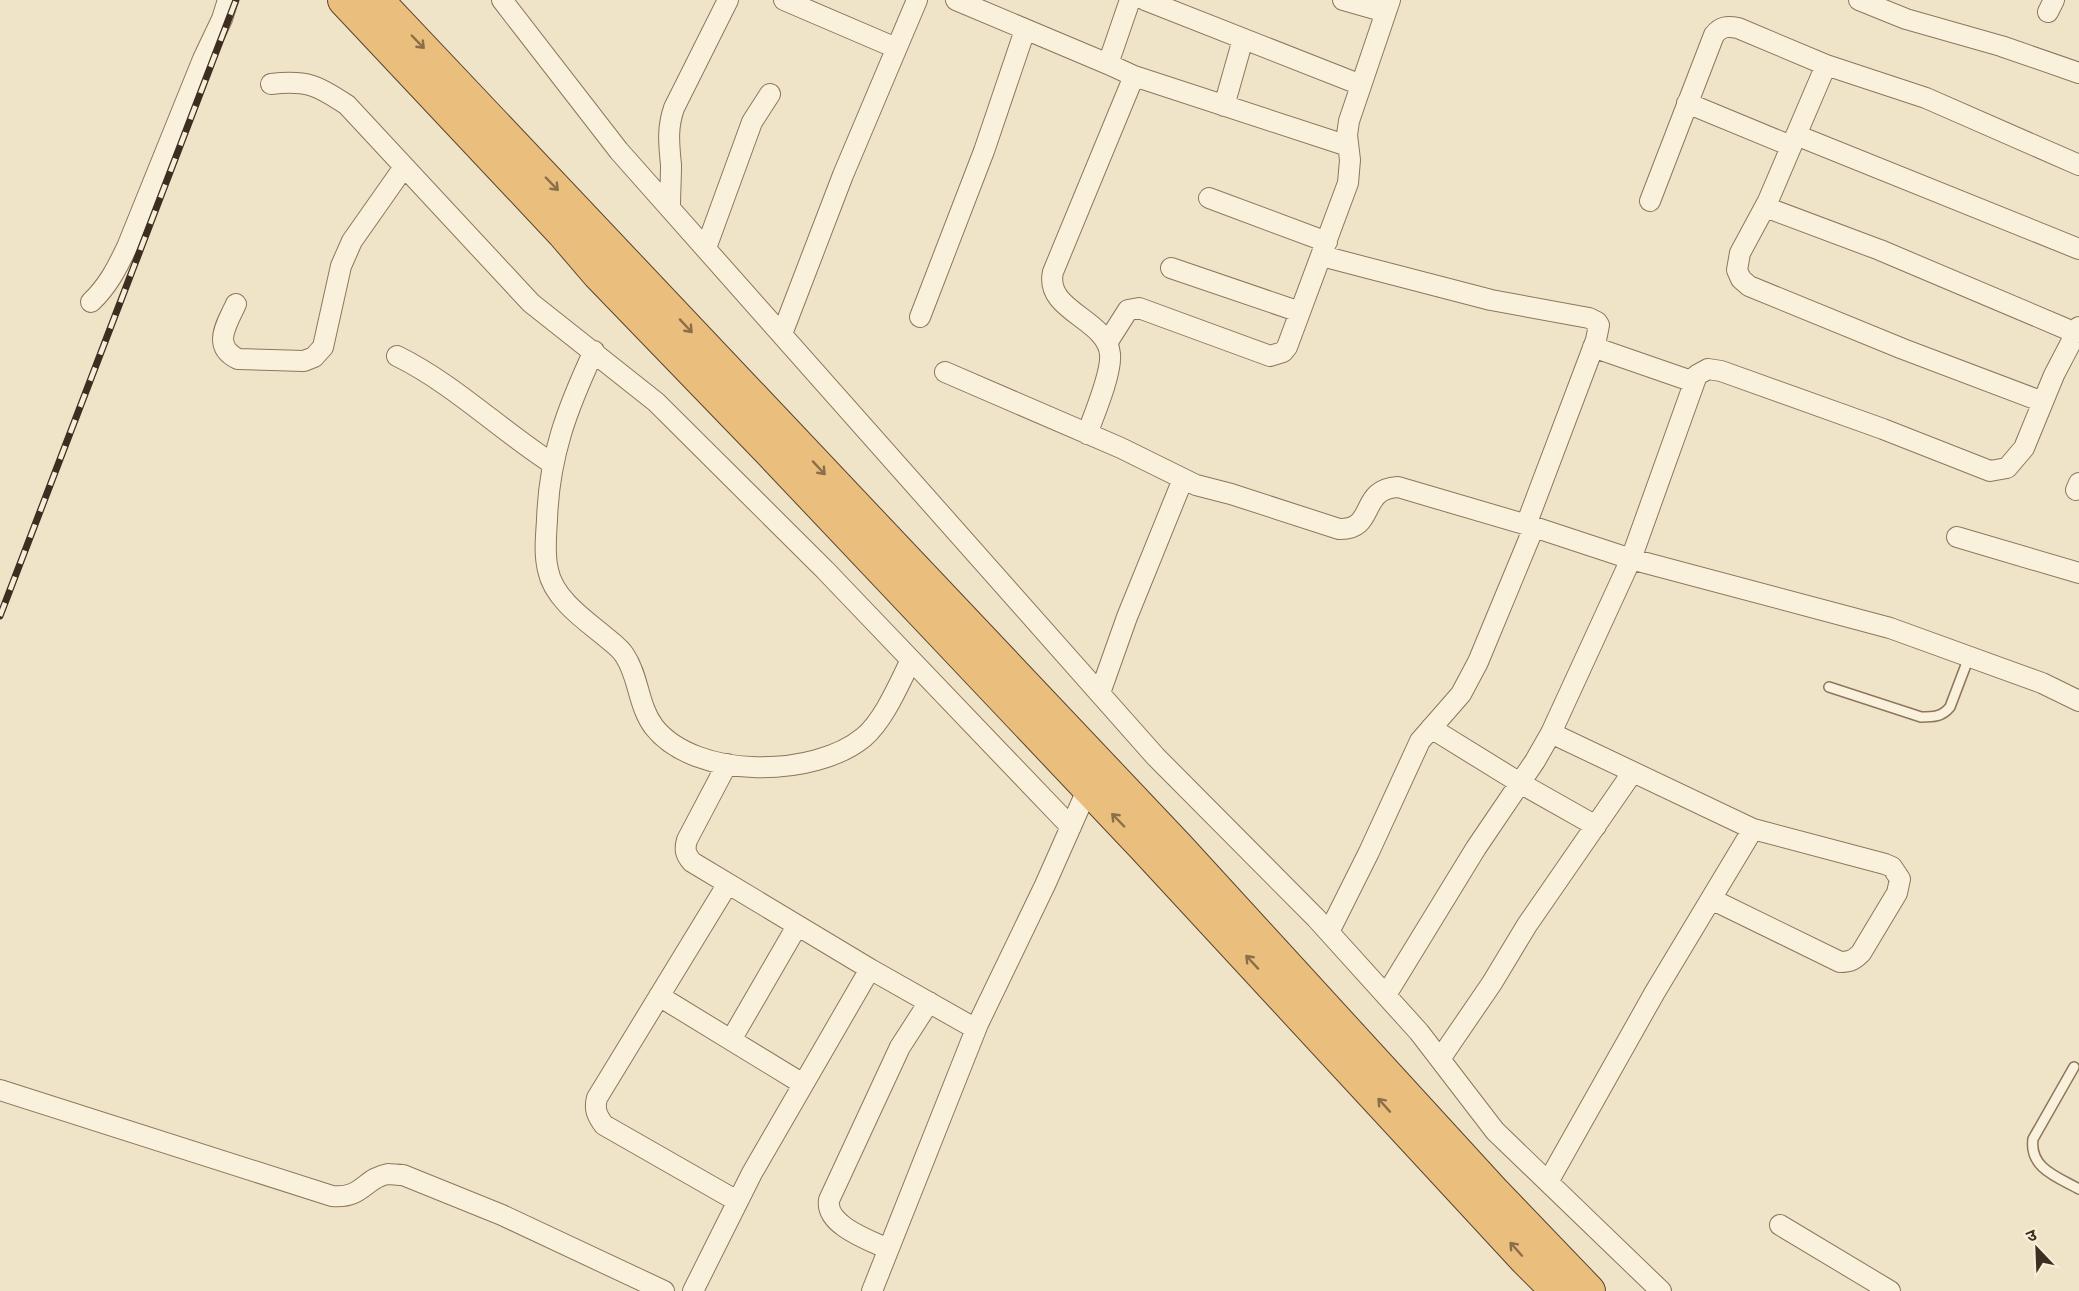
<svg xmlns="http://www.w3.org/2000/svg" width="2079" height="1291" font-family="'Playfair Display','Noto Sans Devanagari',serif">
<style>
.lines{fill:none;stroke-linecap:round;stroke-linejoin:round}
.service-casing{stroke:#8d765c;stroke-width:12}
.minor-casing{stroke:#8d765c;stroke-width:22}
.trunk-casing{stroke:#5b4430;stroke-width:34}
.service{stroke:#faf1dc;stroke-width:9}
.minor{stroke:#faf1dc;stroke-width:20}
.trunk{stroke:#eabe7c;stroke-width:32}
.rail-casing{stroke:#3d2e20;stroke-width:7}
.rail{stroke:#f7eed8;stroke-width:4.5;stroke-dasharray:14;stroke-linecap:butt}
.oneway{stroke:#8b6f49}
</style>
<rect width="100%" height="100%" fill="#f0e4c8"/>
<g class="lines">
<!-- service casing -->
<g class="service-casing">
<path id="service" d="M1829 687 1921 717C1933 717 1942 717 1950 707L1969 657
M2074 1067 2033 1139C2029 1168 2057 1177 2079 1189"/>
</g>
<!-- minor casing -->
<g class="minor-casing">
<path id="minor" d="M502 0 619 151 1156 757 1316 918 1419 1032 1495 1131 1661 1291
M784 0 896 48
M956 0 1108 64
M1145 0 1361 85
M1343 0 1385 12
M1859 0 1906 19 2001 46 2079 73
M2048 12 2054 0
M1826 65 1768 201 1740 253 1737 270 1741 279 1749 286 1903 349 2043 402
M1134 76 1348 146
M271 84C307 80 317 85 347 105L531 303 656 402 825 570 1071 827
M1687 103 1791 146
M1224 106 1243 39
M1796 135 2079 249
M1209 198 1327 242
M1650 201 1714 35C1721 26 1728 26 1738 28L1826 65 1926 98 2079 165
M1765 207 1880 250 2076 333
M670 208C670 193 671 179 671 165 669 144 667 128 674 108L728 0
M706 248 752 122 770 94
M1322 256 1491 300 1589 318 1597 322 1599 325 1596 340 1526 525
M1171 268 1300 312
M91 302C108 286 117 268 127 247L203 59 222 19 228 0
M236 304C227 324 211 346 238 359L304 361 314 357 323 347 341 266 352 241 404 167
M920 317 984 151 1025 30
M782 334 843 175 917 0
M1107 343 1128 310 1139 308 1270 356 1283 352 1287 347 1348 183 1350 160 1347 135 1349 121 1390 0
M1593 347 1694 382
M594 351C567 409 549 456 547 520 546 537 544 554 548 570 553 597 582 618 602 634 610 641 620 647 625 656 639 677 638 706 654 727 696 780 815 778 864 737 884 720 899 684 911 660
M397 356C454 384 500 430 553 464
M945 372 1121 448 1196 485 1231 494 1339 529C1377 530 1358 489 1398 487L1534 527 1631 559 1890 628 2042 683 2079 701
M1087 434C1094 415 1112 373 1110 354 1107 319 1044 311 1053 272L1134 76 1108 64 1130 0
M2076 490 2079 483
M1957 537 2079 573
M1100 693 1127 617 1183 479
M1431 728 1520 783 1596 826
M1551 733 1753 829 1885 864 1892 867 1900 879 1897 893 1861 953C1854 960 1850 962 1840 962L1711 899
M727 764 687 840C684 850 686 855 692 862L870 969 976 1029
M727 885 597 1098C594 1109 597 1116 604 1125L737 1201
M1329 932 1369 852 1420 741 1461 694 1478 662 1534 527
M1386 995 1476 848 1535 761 1551 733 1631 559 1697 375 1708 369 1721 371 1883 429 1990 471 2007 468 2024 448 2054 375 2079 327
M659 996 803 1084
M731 1040 797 926
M1440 1059 1492 983 1527 925 1632 773
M0 1090 332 1196C363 1199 364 1178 388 1174 392 1174 398 1175 403 1175L502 1215 664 1291
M1548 1182 1655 992 1753 829
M1780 1225 1890 1291
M888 1249C869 1240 825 1225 829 1200L900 1047 929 1002
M693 1291 752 1173 870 969
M872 1291 978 1024 1045 885 1088 788"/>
</g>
<!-- trunk casing -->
<g class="trunk-casing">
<path id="trunk" d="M344 0 563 233 599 275 772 454 1144 847 1524 1258 1557 1291
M377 0 1178 847 1493 1191 1589 1291"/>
</g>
<!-- service -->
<use href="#service" class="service"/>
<!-- minor -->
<use href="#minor" class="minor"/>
<!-- trunk -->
<use href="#trunk" class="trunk"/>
<!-- rail casing -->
<g class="rail-casing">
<path id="rail" d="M0 616 236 0"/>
</g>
<!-- rail -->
<use href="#rail" class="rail"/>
</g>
<!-- one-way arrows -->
<defs><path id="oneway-shaft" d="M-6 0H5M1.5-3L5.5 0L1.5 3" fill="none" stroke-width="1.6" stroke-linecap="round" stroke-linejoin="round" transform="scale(1.5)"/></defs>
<g class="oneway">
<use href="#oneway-shaft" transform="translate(418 42) rotate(46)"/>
<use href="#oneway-shaft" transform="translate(552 184) rotate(46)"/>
<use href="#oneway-shaft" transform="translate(686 326) rotate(47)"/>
<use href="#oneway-shaft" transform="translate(819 468) rotate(47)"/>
<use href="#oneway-shaft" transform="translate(1118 820) rotate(-134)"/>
<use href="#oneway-shaft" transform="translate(1252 962) rotate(-133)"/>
<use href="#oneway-shaft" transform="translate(1384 1105) rotate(-132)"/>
<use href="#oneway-shaft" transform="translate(1516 1249) rotate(-132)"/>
</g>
<!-- north arrow -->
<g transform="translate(2037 1249) rotate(337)" stroke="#f7eed8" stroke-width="4.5" paint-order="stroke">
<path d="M0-4.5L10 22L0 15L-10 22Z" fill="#3d2e20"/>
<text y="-9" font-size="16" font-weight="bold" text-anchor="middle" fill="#3d2e20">उ</text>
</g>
</svg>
